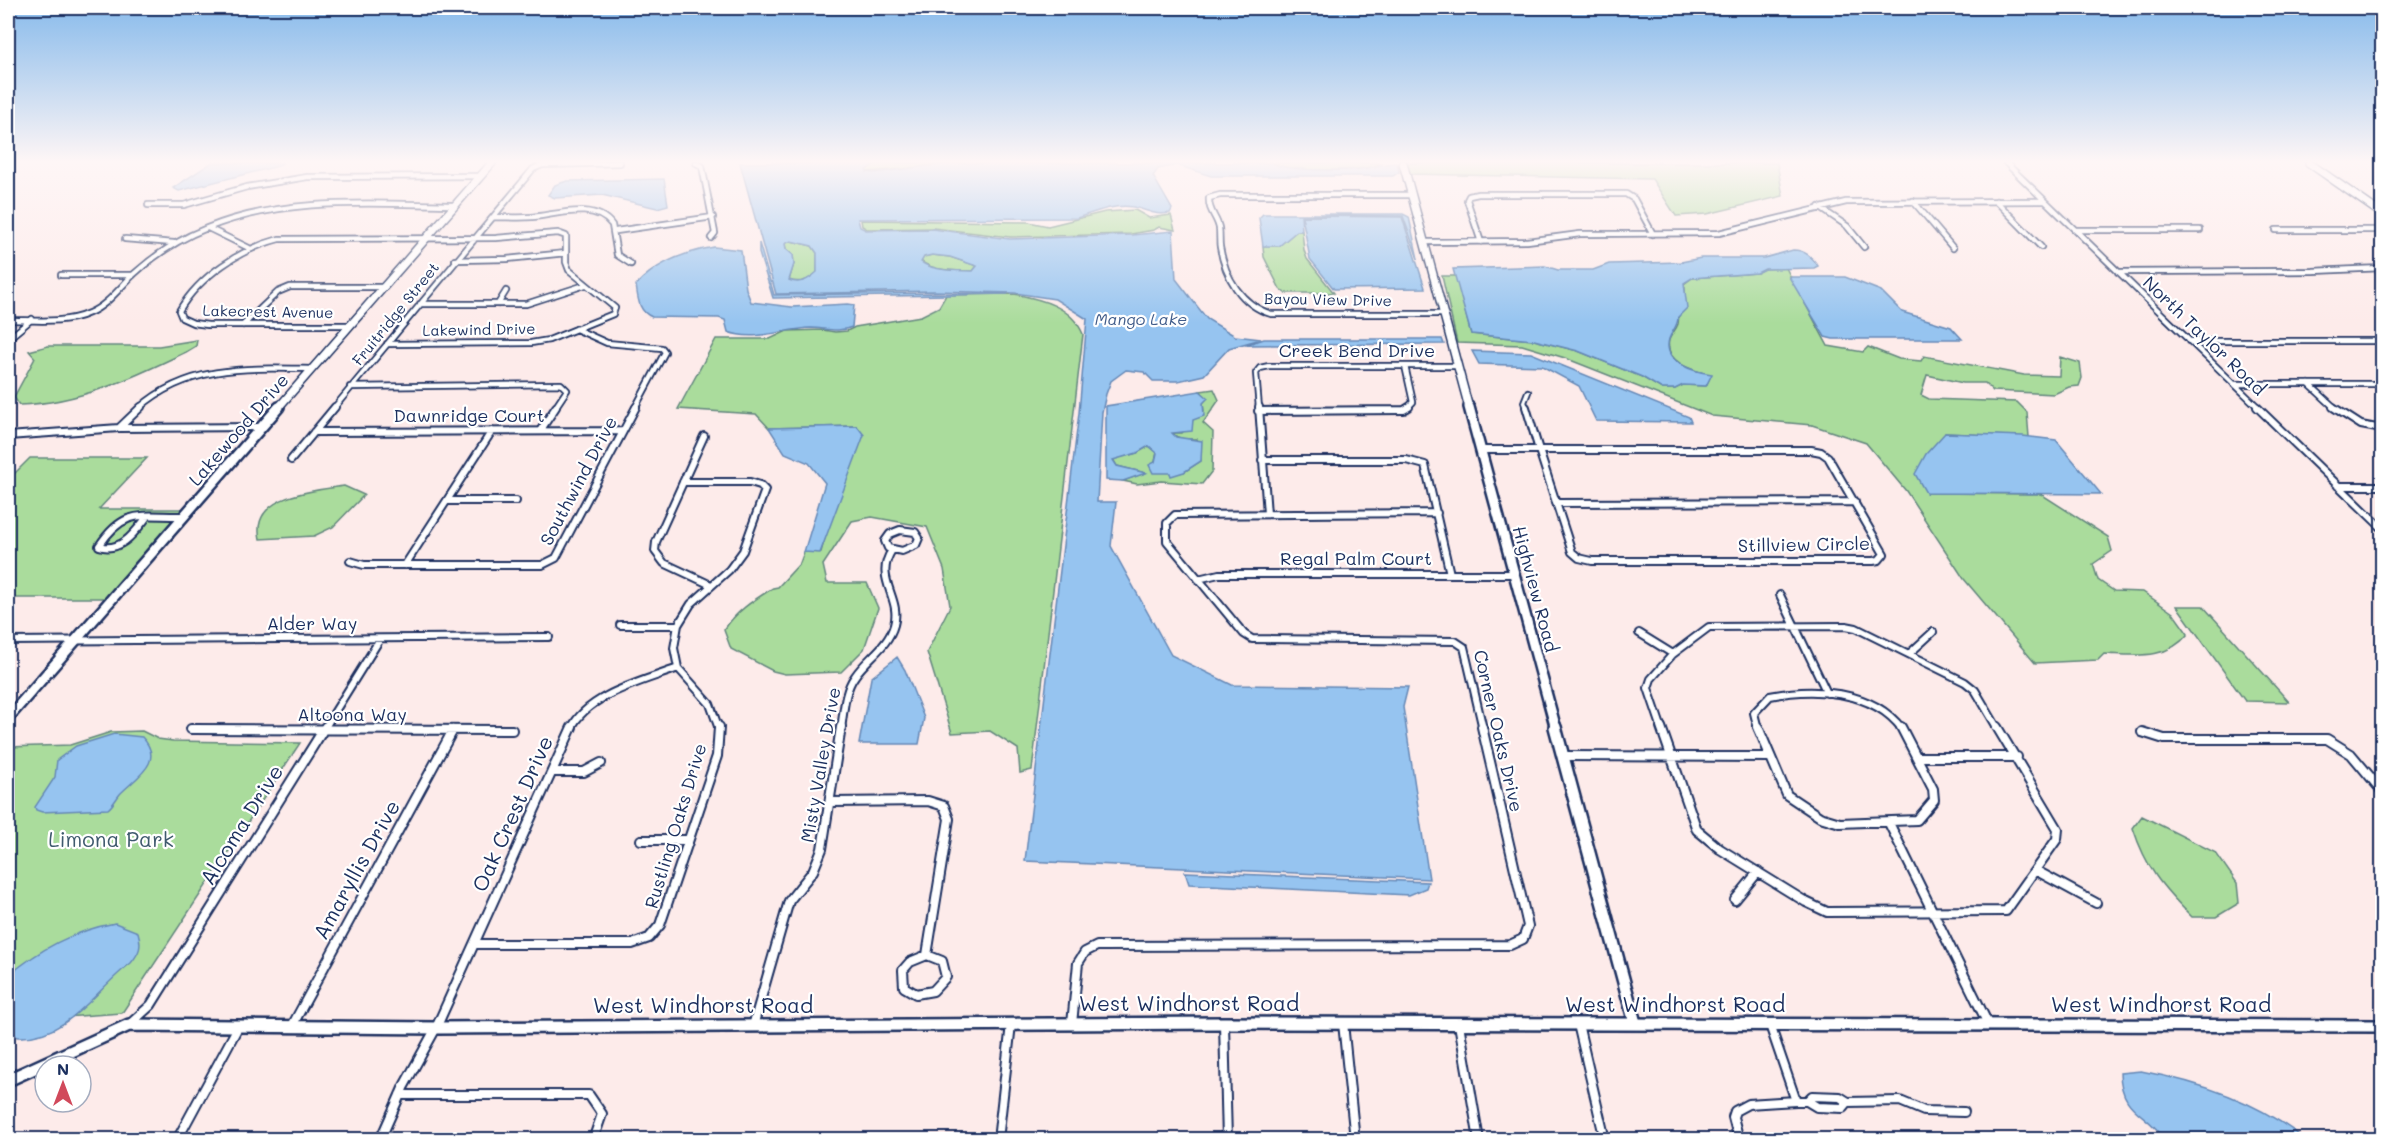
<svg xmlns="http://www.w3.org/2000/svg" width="2390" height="1147" font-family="Mali,sans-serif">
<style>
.green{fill:#aadc9c;stroke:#62867d;stroke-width:1.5}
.water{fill:#96c4f0;stroke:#6588b6;stroke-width:1.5;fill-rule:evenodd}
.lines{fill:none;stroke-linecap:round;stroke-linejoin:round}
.street-far2-casing{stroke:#1b2f5e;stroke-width:8}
.street-far1-casing{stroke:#1b2f5e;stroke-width:10}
.street-casing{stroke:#1b2f5e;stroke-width:12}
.secondary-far2-casing{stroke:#1b2f5e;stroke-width:10}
.secondary-far1-casing{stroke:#1b2f5e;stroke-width:14}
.secondary-casing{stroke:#1b2f5e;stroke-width:16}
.street-far2{stroke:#fff;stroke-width:4.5}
.street-far1{stroke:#fff;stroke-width:6}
.street{stroke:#fff;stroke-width:8}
.secondary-far2{stroke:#fff;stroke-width:7}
.secondary-far1{stroke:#fff;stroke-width:9}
.secondary{stroke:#fff;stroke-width:11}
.labels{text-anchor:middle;stroke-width:4.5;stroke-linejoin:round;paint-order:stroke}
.far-street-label{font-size:15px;fill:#1b2f5e;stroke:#fff}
.far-water-label{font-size:16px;font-style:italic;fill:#405c8a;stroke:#fff}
.street-label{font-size:18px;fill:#1b2f5e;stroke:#fff}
.near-street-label{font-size:21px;fill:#1b2f5e;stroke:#fff}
.near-park-label{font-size:21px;fill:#3f5a6e;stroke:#fff}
</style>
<rect width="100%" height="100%" fill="#fdebea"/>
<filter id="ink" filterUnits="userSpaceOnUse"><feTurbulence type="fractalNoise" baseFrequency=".0167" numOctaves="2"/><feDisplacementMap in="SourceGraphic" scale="12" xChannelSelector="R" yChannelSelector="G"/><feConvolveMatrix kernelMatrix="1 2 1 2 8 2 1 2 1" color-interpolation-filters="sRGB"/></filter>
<g filter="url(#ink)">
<!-- green -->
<path class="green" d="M874 163H951L929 167 867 172 866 170Z
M1273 163H1381C1369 173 1284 172 1273 163Z
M1406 163H1777L1783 196 1707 214 1676 216 1652 179 1409 174Z
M1135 210 1149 218 1171 215 1175 230 1159 227 1154 230 1131 234 1010 237 933 228 867 229 862 226 861 220 1029 222 1048 226 1105 212Z
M1297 231H1302L1304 250 1307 259 1334 293H1285L1280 289 1264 257 1263 246H1279Z
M791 241 812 246 817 253V273C808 280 800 284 789 280L794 264 793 255 786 249 785 243Z
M932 255 950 257 977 266 973 271C958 271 932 271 921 261L923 257Z
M1786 268 1828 346 1863 352 1868 347 1899 359 1921 361 1924 356 2024 375 2059 376 2060 357 2080 363 2082 378 2079 386 2069 387 2054 394 1993 391 1985 383H1963L1927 375 1921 395 1929 399 2017 402 2027 412 2029 437 1945 433 1927 493 2041 494 2108 537 2112 551 2093 564 2098 580 2114 591 2143 592 2173 613 2188 634C2166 661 2135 655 2104 654L2098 660 2035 663 1964 579 1906 491 1866 443 1812 425 1712 416 1565 358 1522 345 1457 343 1442 276H1456L1471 334 1534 340 1578 351 1642 377 1662 389H1675L1683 385 1706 386 1711 375C1696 371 1664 364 1669 340 1671 334 1676 330 1678 324 1679 319 1678 315 1680 310 1684 300 1687 294 1684 284L1692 278 1757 273 1765 269Z
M1014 294C1041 299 1071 306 1083 334L1032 770 1020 773 1018 749 990 731 952 733 927 652 950 606 944 569 927 527 872 517 852 521 823 565 827 583H867L878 608 864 649 841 672 785 674 773 671 731 649 724 630C737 610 754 600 773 588L778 587 800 563 804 552H821L857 426 769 428 756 414 678 409 716 339H770L787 331 823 330 835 332 847 331 855 327 921 316 939 307 946 295Z
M197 340 196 346 186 352C132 378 80 403 19 405L14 397 35 358 29 351 48 346H159Z
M1214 389 1219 400 1203 423 1213 432 1212 471 1202 484 1161 481 1137 484 1123 481 1145 473 1117 466 1113 459 1137 453 1149 446 1157 452 1155 462 1184 472 1201 461 1197 439C1187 439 1179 440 1172 433H1182L1193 420 1204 411 1203 403 1207 398 1200 391Z
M30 458H147L99 509H187L109 598H8V506L10 502 8 500V480Z
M344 486 364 495 333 527 314 536 260 539C250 495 313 491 344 486Z
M2177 606H2203L2289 702 2245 701Z
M142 731 158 739 173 741 300 743 122 1013 8 1021V747L70 745 111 732Z
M2142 816 2216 853 2237 883 2239 903 2216 917H2192C2162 887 2146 868 2133 828Z"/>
<!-- water -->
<path class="water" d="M211 163H282L278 166 179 191 173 188Z
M740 163H877L866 170 867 172 874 173 951 163H1273C1282 171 1346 171 1361 169 1374 168 1383 163 1397 163L1399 172 1393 176H1211L1177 165 1158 169 1153 176 1172 209 1170 213C1155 216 1148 210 1133 207 1114 204 1095 212 1077 218L858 219 860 227 866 230 932 229 1010 239 1132 235 1173 231 1176 279 1207 319 1235 336 1261 339 1229 348 1204 375 1178 381H1153L1144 372 1126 370 1111 381 1106 394 1102 412 1097 502H1116L1111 546 1171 655 1232 685 1408 687 1403 707 1429 879 1025 861 1079 413 1087 319 1055 299 1015 293 934 291 776 294ZM791 241 812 246 817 253V272C808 280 800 285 789 280L794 264 793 255 786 249 785 244ZM932 255 950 257 977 266 973 271C958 271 932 271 921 262L924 257Z
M664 179 668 205 657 208 602 195 555 198 548 195 555 185 567 181Z
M1263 214H1403L1409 217 1418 259 1403 216 1301 215 1302 231H1297L1279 246H1263L1259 218Z
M1302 216 1402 217 1425 288 1334 289 1310 259Z
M759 243 774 295 934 293 1008 294 773 298 759 253Z
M714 247 741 250 746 289 751 302 792 307 848 304 854 305 852 327C839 333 824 328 811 328 783 329 754 342 728 332L725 320 719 318 652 317C638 311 638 298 636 285 656 263 685 252 714 247Z
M1793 250C1805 250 1812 257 1818 266L1814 268 1765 269 1757 273 1692 278 1684 283 1687 308 1678 317C1678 327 1672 330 1669 339 1662 363 1695 372 1712 374L1706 386 1683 385 1675 389H1662L1642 377 1578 351 1534 340 1471 334 1453 269 1545 266 1558 270H1593L1609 264 1681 262 1701 258H1764Z
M1789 277H1845L1881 291 1902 312 1951 327 1962 339H1833L1825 337Z
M1264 339H1442L1444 344 1245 345Z
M1472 351 1531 353 1689 417 1691 422 1596 421 1579 386 1542 366 1479 364Z
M1200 391 1208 398 1203 403 1204 416 1193 420 1192 431 1172 433 1176 437 1202 441 1201 461 1184 472 1171 476 1170 473H1153L1149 465 1155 462 1157 453 1149 446 1137 453 1113 460 1117 466 1146 473 1123 481 1106 480V406Z
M857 426 864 435 820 553 804 552 825 483 809 463 785 453 769 428Z
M1945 433 2023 436 2056 440 2101 494 1926 493 1915 474 1926 454Z
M897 657 905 670 924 718 919 744H859L871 678Z
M114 734 142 737C166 762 136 777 120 794 116 799 113 805 108 809L42 812 36 810 35 807 55 777 57 760 76 746Z
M1185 872 1428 882 1426 888 1409 895 1189 884Z
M115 923 138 932C142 946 140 952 131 963 95 990 67 1040 17 1037L8 1027V976C40 949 73 931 115 923Z
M2141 1071C2199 1082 2258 1101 2304 1139H2164C2148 1112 2121 1114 2120 1073Z"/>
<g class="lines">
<!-- street-far2 casing -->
<g class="street-far2-casing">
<path id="street-far2" d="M696 163 702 166 715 233 711 238
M2006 163 2259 408
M1412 195H1220L1209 198C1208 211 1217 217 1219 228 1220 235 1219 241 1220 247 1225 277 1241 305 1271 314H1443
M1913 201 1953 248
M1996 201 2041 247
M148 205H184L247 187 307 177 481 176
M1819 207 1847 226 1864 247
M494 217C507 217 519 218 532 217 556 215 595 201 612 225L617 255 631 264
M208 228 249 248
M2076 230H2200
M2276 230H2382
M616 231 713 217
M125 239 174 243
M1425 242 1527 241 1580 234 1719 233 1846 202 2045 201
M1481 242 1467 200 1469 196 1478 194H1626L1634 199 1653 234
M455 260 507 259 566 253
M2118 272 2313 271 2382 268
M61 275H133
M420 304H526L585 285
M498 304 506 291
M8 320C34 320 65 324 89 313 108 305 120 287 134 274 155 255 181 238 207 228 286 196 373 204 456 205
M243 325 278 292 290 287H384
M350 325H208L193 323 182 318 179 311C199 276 241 249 279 239L496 238 558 233 566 236V262L569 270 615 308 613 314 549 340 531 343 387 344
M576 329 607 343 662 348 665 352 635 408
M8 339 32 319
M2189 341H2382
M1405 366 1413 402 1407 408
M2234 384H2382
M2309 384 2335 408
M350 387 561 384 567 390 555 408
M139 408C188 364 251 368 312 369
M334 408 533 169 542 165 620 163
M1259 408 1256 373 1260 368 1269 366H1458
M1526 408 1524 402 1528 392"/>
</g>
<!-- street-far1 casing -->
<g class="street-far1-casing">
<path id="street-far1" d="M1259 407 1267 514
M1526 407 1539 450
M2257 407 2382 528
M2333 407 2361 425 2382 429
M1258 411 1404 410 1409 407
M119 428 141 407
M540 431 556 407
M314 432 623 431
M8 436 119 428 262 427
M704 436 656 542 655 551 664 563 711 585
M1481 450H1539
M1539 450H1811L1821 452 1828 457 1884 554 1879 560 1873 561H1592L1579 558 1572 552Z
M291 460 335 407
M1262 460H1406L1425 465 1450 574
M683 482H750L760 485 765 490 743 551 729 570 691 604 678 625 674 648 678 668 710 704 719 729
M2338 486H2382
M447 501H516
M1556 503 1855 502
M1437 513 1175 515 1167 523V541L1244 634 1252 639 1455 641 1464 647 1483 729
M147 517C135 532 121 553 99 546 125 507 142 517 184 516
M900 530 915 532 919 538 916 545 902 551 888 548 885 541 890 534Z
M350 561 364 565H542L556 558 636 407
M405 565 492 431
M1198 579 1219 574H1514
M1780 595 1827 693
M620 625H678
M1639 633 1673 654
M8 641 549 637
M1909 654 1933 632
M324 729 380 639
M571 729C587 694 645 681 678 668
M841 729C844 711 844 691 855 676 867 658 888 647 894 625 902 597 873 579 892 550
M1662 729 1648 688 1651 679 1673 654 1709 627 1846 626 1856 628 1965 682 1975 690 1998 729
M1758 729 1754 713 1770 696C1814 687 1873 690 1902 729"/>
</g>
<!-- street casing -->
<g class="street-casing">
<path id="street" d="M1661 727 1697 830 1720 849 1806 902 1827 912 2006 911 2057 839 2058 829 1997 727
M1758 727 1787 795 1820 817 1840 823 1917 820 1934 800 1933 789 1901 727
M191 729 512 730
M2142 732 2164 739H2327L2351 754 2382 791
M1563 756 1770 757
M1917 757H2017
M552 772H584L601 763
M831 802 928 801 944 806 949 819 927 955
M1889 823 1988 1024
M641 840H688
M2035 870 2096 903
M1735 900 1758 872
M474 944H632L649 938 660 925 717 756 719 727
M927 955 942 961 946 977 933 991 916 994 904 987 903 970 910 962Z
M1224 1023 1227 1140
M1343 1023 1355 1140
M1072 1024 1078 963 1085 952 1097 946 1510 945 1523 939 1528 926 1482 727
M1459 1024 1479 1140
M1578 1024 1605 1140
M129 1025 151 1005 325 727
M1770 1025 1796 1101
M292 1026 453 730
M753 1026 789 901 813 871 822 849 841 727
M400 1095H589L602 1114 593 1140
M1807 1101 1812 1096 1840 1097 1848 1102 1900 1101 1924 1111 1964 1112
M177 1140 238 1027
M380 1140 404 1086 436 1028 572 727
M998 1140 1011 1024
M1739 1140 1733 1117 1735 1111 1748 1104 1796 1101H1807L1817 1107 1843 1108 1848 1102"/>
</g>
<!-- secondary-far2 casing -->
<g class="secondary-far2-casing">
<path id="secondary-far2" d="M1403 163 1469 408
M2309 163 2382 214
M278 408 492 163"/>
</g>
<!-- secondary-far1 casing -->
<g class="secondary-far1-casing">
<path id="secondary-far1" d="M1469 407 1556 729
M8 718 279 407"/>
</g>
<!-- secondary casing -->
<g class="secondary-casing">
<path id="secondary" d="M1555 727 1635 1023
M8 1080 129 1025 436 1028 1224 1023 2382 1026"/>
</g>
<!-- street-far2 -->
<use href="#street-far2" class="street-far2"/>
<!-- street-far1 -->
<use href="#street-far1" class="street-far1"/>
<!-- street -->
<use href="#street" class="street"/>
<!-- secondary-far2 -->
<use href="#secondary-far2" class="secondary-far2"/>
<!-- secondary-far1 -->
<use href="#secondary-far1" class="secondary-far1"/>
<!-- secondary -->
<use href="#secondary" class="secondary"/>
</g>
</g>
<!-- sky -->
<linearGradient id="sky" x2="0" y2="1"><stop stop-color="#87baeb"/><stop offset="0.5" stop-color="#fef6f6"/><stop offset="1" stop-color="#fef6f6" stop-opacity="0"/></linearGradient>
<rect width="2390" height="323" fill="url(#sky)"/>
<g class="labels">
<!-- far-street labels -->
<g class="far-street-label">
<text transform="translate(1328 300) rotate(1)" y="5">Bayou View Drive</text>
<text transform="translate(268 312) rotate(1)" y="5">Lakecrest Avenue</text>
<text transform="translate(396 314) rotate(-51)" y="5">Fruitridge Street</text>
<text transform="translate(479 330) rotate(-1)" y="5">Lakewind Drive</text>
</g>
<!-- far-water labels -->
<g class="far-water-label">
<text x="1141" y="325">Mango Lake</text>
</g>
<!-- street labels -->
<g class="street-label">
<text transform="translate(2204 336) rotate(44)" y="6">North Taylor Road</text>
<text x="1357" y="357">Creek Bend Drive</text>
<text x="469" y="422">Dawnridge Court</text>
<text transform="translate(239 430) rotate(-49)" y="6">Lakewood Drive</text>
<text transform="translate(579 481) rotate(-62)" y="6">Southwind Drive</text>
<text transform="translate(1804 545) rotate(-1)" y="6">Stillview Circle</text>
<text x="1356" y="565">Regal Palm Court</text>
<text transform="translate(1535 589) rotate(75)" y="6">Highview Road</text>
<text x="312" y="630">Alder Way</text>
<text x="352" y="721">Altoona Way</text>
<text transform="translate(1498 731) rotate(77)" y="6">Corner Oaks Drive</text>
<text transform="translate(821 765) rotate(-80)" y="6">Misty Valley Drive</text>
<text transform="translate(676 826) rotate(-73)" y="6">Rustling Oaks Drive</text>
</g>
<!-- near-street labels -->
<g class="near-street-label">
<text transform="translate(513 814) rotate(-66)" y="7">Oak Crest Drive</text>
<text transform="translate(242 825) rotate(-58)" y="7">Alcoma Drive</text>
<text transform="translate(357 870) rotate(-61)" y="7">Amaryllis Drive</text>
<text x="1189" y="1011">West Windhorst Road</text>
<text x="1675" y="1012">West Windhorst Road</text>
<text x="2161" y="1012">West Windhorst Road</text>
<text x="703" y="1013">West Windhorst Road</text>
</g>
<!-- near-park labels -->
<g class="near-park-label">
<text x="111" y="847">Limona Park</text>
</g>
</g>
<!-- margin -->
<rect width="2390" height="1147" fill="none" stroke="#fff" stroke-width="30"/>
<rect x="15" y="15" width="2360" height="1117" fill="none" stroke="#1b2f5e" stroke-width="2" filter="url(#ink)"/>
<!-- north arrow -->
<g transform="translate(63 1084)"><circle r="28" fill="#ffffff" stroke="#a4acbf" stroke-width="1.5"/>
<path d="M0-4.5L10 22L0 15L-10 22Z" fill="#d1495b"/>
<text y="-9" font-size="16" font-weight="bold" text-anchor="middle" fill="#1b2f5e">N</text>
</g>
</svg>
